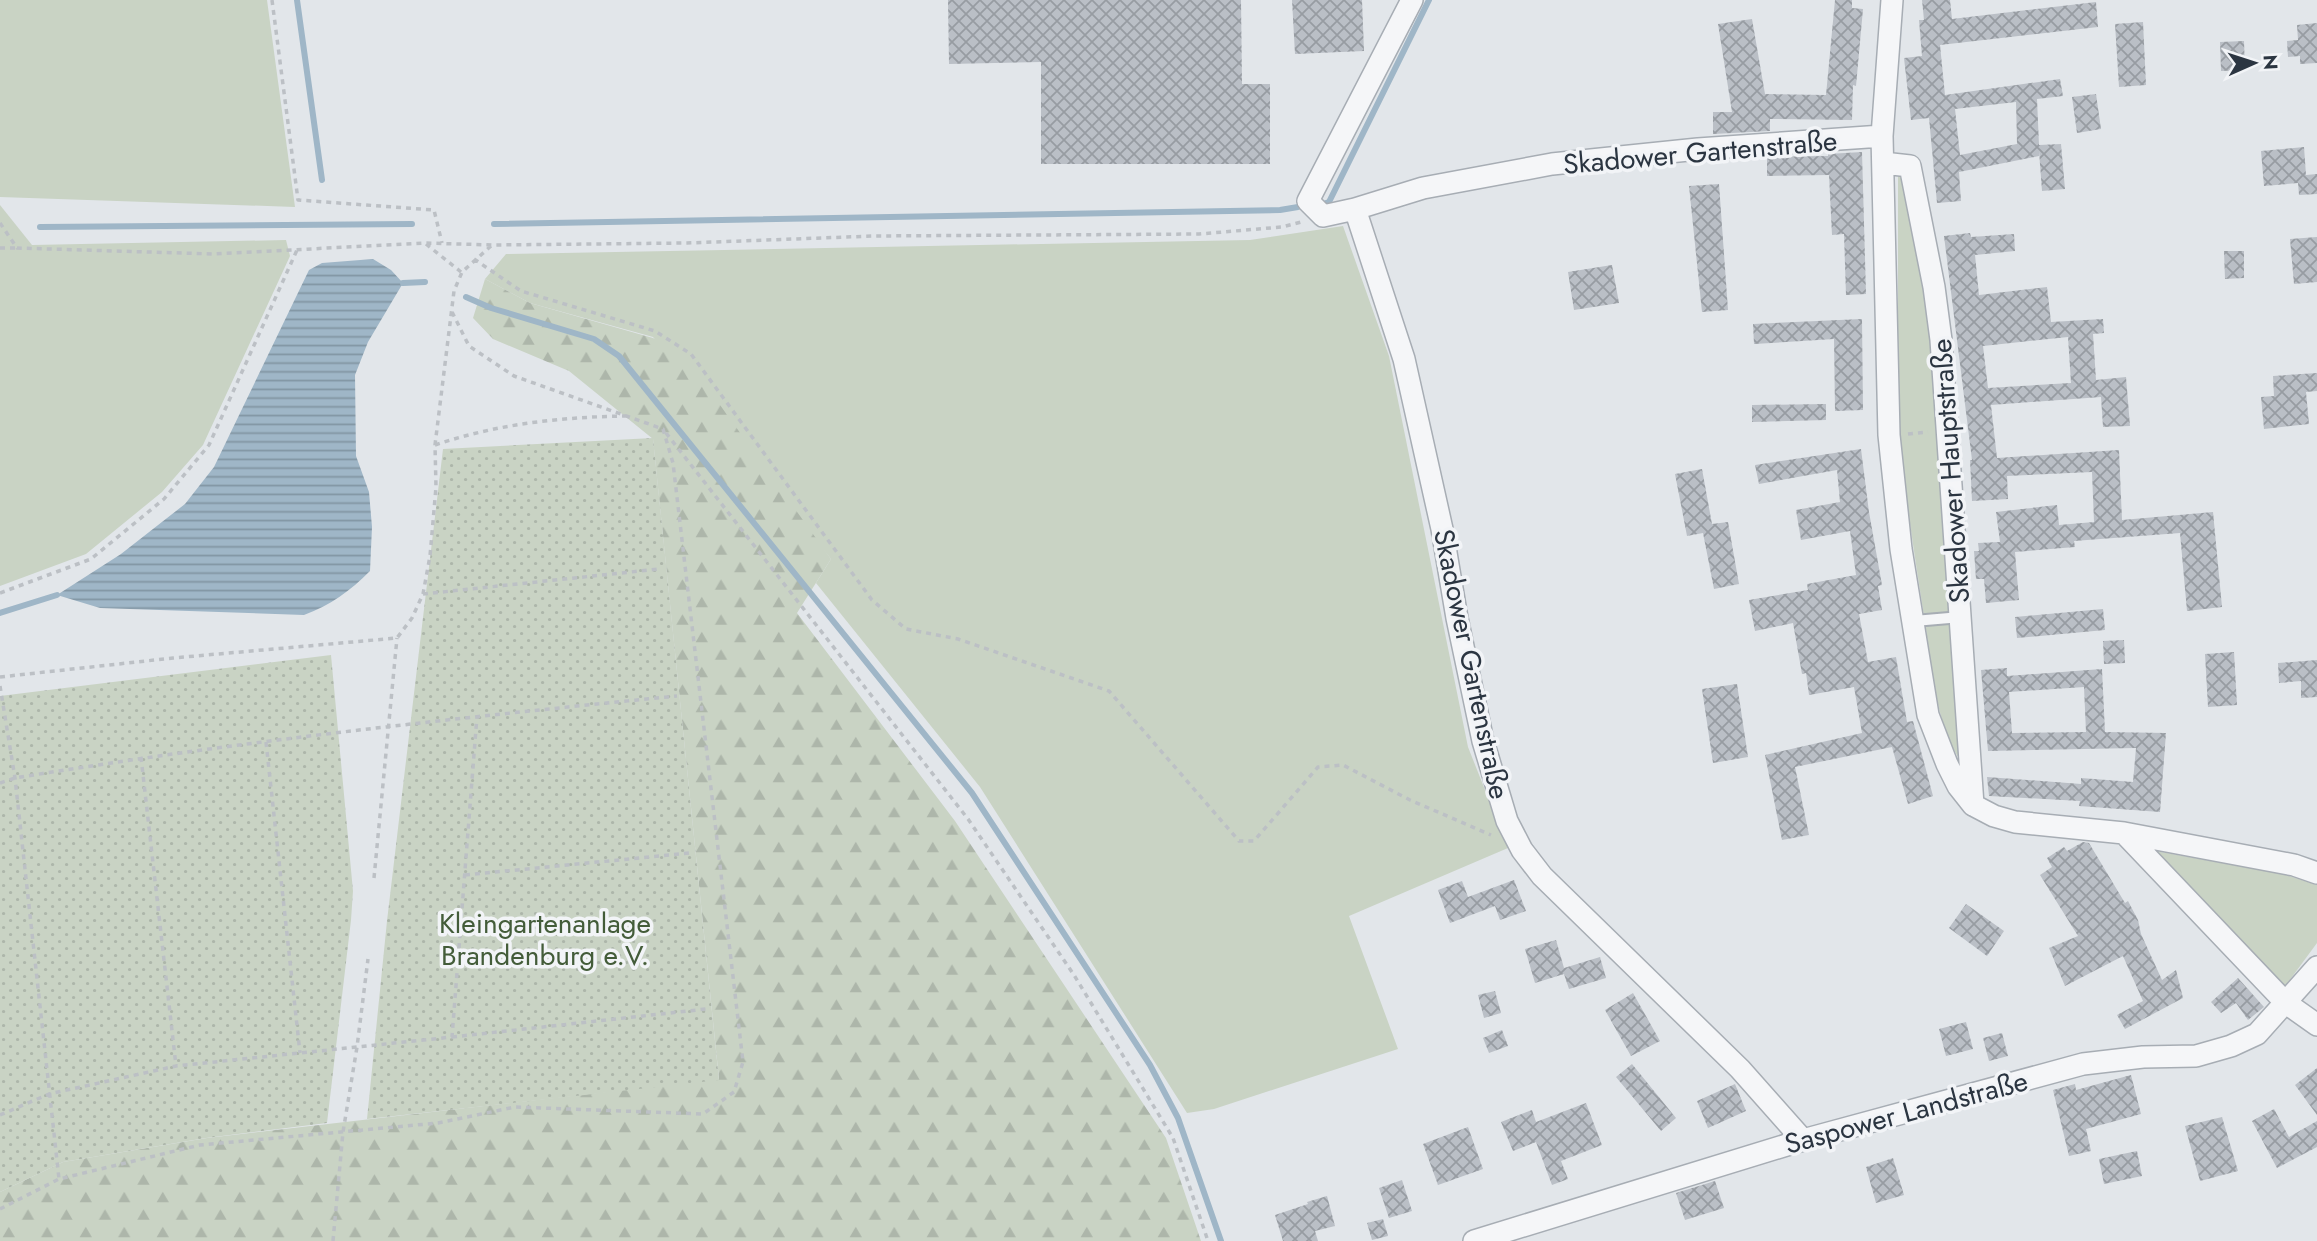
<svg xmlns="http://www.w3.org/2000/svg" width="2317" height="1241" font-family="Jost,sans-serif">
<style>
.green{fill:#c9d3c4}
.forest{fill:url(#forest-firs)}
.garden{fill:url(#garden-dots)}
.water{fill:url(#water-rules)}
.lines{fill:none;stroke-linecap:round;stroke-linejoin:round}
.stream{stroke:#9fb6c7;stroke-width:6}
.building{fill:url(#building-cross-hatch);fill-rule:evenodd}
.lane-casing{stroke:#a7adb4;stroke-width:14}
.street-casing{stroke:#a7adb4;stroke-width:24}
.path{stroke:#bcc0c5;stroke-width:3.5;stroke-dasharray:5 5;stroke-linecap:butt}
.lane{stroke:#f5f6f8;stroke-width:10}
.street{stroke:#f5f6f8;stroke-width:21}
.labels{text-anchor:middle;stroke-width:7;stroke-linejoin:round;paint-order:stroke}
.street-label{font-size:28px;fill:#2b3541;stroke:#f2f4f7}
.park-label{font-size:28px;fill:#435c39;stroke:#f2f4f7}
</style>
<defs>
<pattern id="forest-firs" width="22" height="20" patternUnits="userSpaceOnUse" patternTransform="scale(1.75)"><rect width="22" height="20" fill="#c9d3c4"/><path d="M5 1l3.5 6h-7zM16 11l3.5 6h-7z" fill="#adb6aa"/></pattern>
<pattern id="garden-dots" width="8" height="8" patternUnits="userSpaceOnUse" patternTransform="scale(1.75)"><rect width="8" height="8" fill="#c9d3c4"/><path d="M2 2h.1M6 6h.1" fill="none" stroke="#adb6aa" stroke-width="1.8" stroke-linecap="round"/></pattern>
<pattern id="water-rules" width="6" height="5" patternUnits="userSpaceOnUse" patternTransform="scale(1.75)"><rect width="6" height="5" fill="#9fb6c7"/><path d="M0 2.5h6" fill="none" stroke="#8295a3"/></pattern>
<pattern id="building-cross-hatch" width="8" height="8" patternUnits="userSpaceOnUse" patternTransform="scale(1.75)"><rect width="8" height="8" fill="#babfc6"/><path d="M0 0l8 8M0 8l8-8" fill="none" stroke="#979ca2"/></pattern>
</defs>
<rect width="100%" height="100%" fill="#e2e6ea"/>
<!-- green -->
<path class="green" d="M0 0H267L295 207 0 197Z
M1898 176 1905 178 1932 341 1964 766C1934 725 1932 664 1924 616 1914 552 1904 488 1898 423Z
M0 205 32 245 286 240 290 256 203 445 162 492 86 554 0 586Z
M1343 226 1389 356 1468 747 1508 848 1349 916 1398 1049 1214 1109 1187 1113 980 787 816 583 831 559 653 337 530 303 485 279 506 254 1250 240Z
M2155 851 2283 874 2317 885V943L2283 989Z"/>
<!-- forest -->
<path class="forest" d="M485 279 530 303 653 338 684 355 831 559 797 613 955 821 1166 1138 1201 1241H0V1192L63 1162 207 1138 719 1079 653 439 569 371 493 339 473 318Z"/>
<!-- garden -->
<path class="garden" d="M653 438 719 1080 367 1119 387 921 443 449Z
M331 655 353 891 351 920 327 1123 206 1138 63 1162 0 1192V696Z"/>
<!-- water -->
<path class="water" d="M373 259 391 270 403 283 368 342 355 375 356 456 369 492 372 527 370 571C350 591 331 605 304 615L100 608 57 595 121 554 185 504 214 467 309 270 322 263Z"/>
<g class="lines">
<!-- stream -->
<path class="stream" d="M297 0 322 180
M1326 203 1329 202 1429 0
M494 224 1280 210 1298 207
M40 227 412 224
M403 283 425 282
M466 297 491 308 594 339 619 356 972 793 1150 1065 1178 1118 1221 1241
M0 613 57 595"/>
</g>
<!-- building -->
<path class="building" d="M948 0H1241L1242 84H1270V164H1041V62L949 64Z
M1292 0H1362L1364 51 1295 54Z
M1835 0H1852V8L1863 9 1856 86 1853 85 1852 120 1770 119V131L1713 134V112H1732L1718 24 1752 19 1765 94 1826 95Z
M1922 0H1950L1952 19 2096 2 2098 27 1940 45 1945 95 2060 79 2063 96 2037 99 2039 145 2061 144 2065 189 2042 191 2039 151V156L1959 172 1961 201 1937 203 1929 118 1911 120 1904 58 1922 56 1919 20H1924ZM2016 102 2017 144 1960 155 1955 109Z
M2143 22 2146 85 2119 87 2115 24Z
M2317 23V63L2300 64V56L2288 57 2287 41 2298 40 2297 25Z
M2244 41 2245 70 2221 71 2220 42Z
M2096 94 2101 129 2077 133 2072 97Z
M2304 147 2306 175 2317 174V194L2299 195 2298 183 2264 186 2261 151Z
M1862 152 1866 294 1846 295 1844 234 1832 235 1829 175 1767 176V157L1828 156V154Z
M1719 184 1728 310 1702 312 1689 186Z
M1970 233 1971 237 2014 234 2015 251 1975 255 1979 295 2047 287 2051 322 2103 319 2104 333 2093 334 2096 380 2126 377 2130 426 2103 427 2101 397 1991 405 1997 458 2119 450 2122 520 2213 512 2222 607 2187 611 2180 533 2074 541 2075 547 2015 552 2019 600 1986 603 1984 579H1976L1974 551H1979L1978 543 2000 542 1996 512 2057 505 2059 525 2094 522 2092 472 2007 476 2008 499 1972 501 1970 460H1972L1944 236ZM2068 337 2071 383 1988 388 1983 346Z
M2317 237V282L2294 284 2290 239Z
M2224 251H2244V278L2225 279Z
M1612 265 1619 303 1574 310 1568 272Z
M1862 319 1863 410 1835 411 1834 339 1754 344 1753 324Z
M2317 373V391L2306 392 2309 424 2264 429 2261 397 2274 396 2273 376Z
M1826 404V420L1752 422V405Z
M1861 449 1869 512 1882 585 1878 586 1882 610 1859 614 1868 662 1896 657 1907 722 1913 721 1933 796 1908 804 1892 747 1795 767 1809 835 1782 840 1765 755 1862 733 1854 687 1809 695 1806 673 1802 674 1793 623 1755 631 1749 600 1808 590 1807 584 1856 575 1850 531 1801 540 1796 510 1840 502 1837 470 1759 484 1755 465Z
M1702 469 1712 524 1728 522 1739 584 1714 589 1703 533 1687 536 1675 474Z
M2103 609 2105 630 2017 638 2015 617Z
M2124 640 2125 663 2104 664 2103 641Z
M2234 652 2237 705 2208 707 2205 654Z
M2317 660V697L2301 698V681L2279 683 2278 663Z
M2007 668V676L2102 669 2105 732 2166 733 2160 812 2079 806 2080 801 1989 796 1987 777 2081 784V778L2133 782 2136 748 1988 751 1981 670ZM2084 687 2086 732 2012 733 2009 692Z
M1737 684 1748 757 1713 763 1702 689Z
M2083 842 2089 843 2125 903 2128 901 2138 920 2141 934 2162 980 2176 970 2183 998 2125 1029 2117 1015 2143 1001 2123 956 2065 986 2049 948 2078 936 2040 875 2052 867 2047 858 2064 847 2067 851Z
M1514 880 1526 911 1500 920 1495 906 1450 923 1438 890 1462 881 1468 897Z
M1966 904 2004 931 1987 956 1949 928Z
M1556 940 1564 968 1600 957 1606 978 1569 989 1564 974 1535 983 1525 949Z
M2238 978 2264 1007 2248 1020 2236 1003 2221 1013 2211 1002Z
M1495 991 1501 1013 1484 1018 1478 995Z
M1633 993 1660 1041 1631 1056 1605 1010Z
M1966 1022 1973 1049 1946 1056 1939 1029Z
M1502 1030 1508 1046 1489 1053 1483 1038Z
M2002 1033 2008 1056 1989 1061 1983 1038Z
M1632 1064 1676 1118 1661 1131 1616 1077Z
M2317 1068V1115L2295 1085Z
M2131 1075 2141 1114 2086 1129 2091 1151 2069 1156 2053 1090 2075 1084 2076 1090Z
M1735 1084 1746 1111 1708 1128 1697 1101Z
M1586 1103 1602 1145 1561 1161 1568 1179 1552 1185 1536 1142 1513 1151 1501 1122 1532 1110 1536 1122Z
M2274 1109 2289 1137 2317 1121V1147L2277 1168 2252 1121Z
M2222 1117 2238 1171 2200 1181 2185 1126Z
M1468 1127 1483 1169 1438 1185 1423 1144Z
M2137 1151 2142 1176 2104 1184 2099 1159Z
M1893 1158 1904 1195 1876 1203 1866 1167Z
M1402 1180 1412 1211 1389 1218 1379 1188Z
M1715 1181 1724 1208 1685 1220 1676 1193Z
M1327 1196 1335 1226 1315 1231 1318 1241H1283L1275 1215 1308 1204 1307 1202Z
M1383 1219 1388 1236 1372 1240 1367 1223Z"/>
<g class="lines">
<!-- lane casing -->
<g class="lane-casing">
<path id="lane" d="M1914 621 1961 617"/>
</g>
<!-- street casing -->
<g class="street-casing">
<path id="street" d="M1892 0 1882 136 1889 435 1901 549 1928 715 1947 764 1958 786 1973 805 1994 816 2015 822 2124 833 2294 865 2317 873
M1883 163 1910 166 1934 287 1941 340 1973 805
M1355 209 1323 216 1308 201 1412 0
M2124 833 2286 1003 2317 1025
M1803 1140 1740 1069 1542 876 1522 850 1507 821 1483 741 1457 618 1442 529 1404 359 1355 209 1423 188 1552 164 1698 149 1882 136
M1474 1241 1803 1140 2083 1064 2143 1057 2196 1056 2231 1046 2257 1034 2317 967"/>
</g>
<!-- path -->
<path class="path" d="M272 0 298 200 434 210 442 243
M0 223 17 248 214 254 424 243 493 245 687 243 874 236 1199 234 1282 227 1301 222
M426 244 461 272
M0 248H17
M474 259 521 291 655 331 691 354 872 600 906 629 958 639 1109 691 1239 841H1254L1318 767 1343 765 1410 800 1491 835
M666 433 968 819 1074 975 1173 1138 1208 1241
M1908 434 1928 432
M435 445C497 424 561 417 626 416
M0 593 91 559 164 499 209 445 297 250
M423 594 659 569
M0 677 173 658 397 638 412 618 423 594 430 556 436 487 435 445 454 291 462 272 491 246
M0 686 15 778 59 1179
M266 742 300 1053
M141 757 176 1066
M0 783 15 778C234 742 455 718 677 696
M465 875 690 853
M374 878 397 638
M452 1037 706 1009
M0 1115 49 1094 176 1066 452 1037 477 716
M0 1209 59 1179 200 1145 438 1123 515 1107 703 1114 734 1092 743 1062 673 463 663 429 514 376 469 346 452 312
M333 1241 343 1132 357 1047 368 959"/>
<!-- lane -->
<use href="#lane" class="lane"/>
<!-- street -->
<use href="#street" class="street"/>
</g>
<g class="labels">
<!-- street labels -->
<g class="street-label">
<text transform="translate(1700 152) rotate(-5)" y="10">Skadower Gartenstraße</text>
<text transform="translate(1950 471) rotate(-94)" y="10">Skadower Hauptstraße</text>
<text transform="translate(1472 664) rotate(78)" y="10">Skadower Gartenstraße</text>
<text transform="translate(1906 1112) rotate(-15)" y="10">Saspower Landstraße</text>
</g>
<!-- park labels -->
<g class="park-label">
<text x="545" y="933">Kleingartenanlage<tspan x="545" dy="32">Brandenburg e.V.</tspan></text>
</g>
</g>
<!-- north arrow -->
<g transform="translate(2254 63) rotate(87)" stroke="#f2f4f7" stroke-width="5" paint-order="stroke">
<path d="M0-5L12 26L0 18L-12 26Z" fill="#2b3541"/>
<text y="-10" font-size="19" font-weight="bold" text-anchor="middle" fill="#2b3541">N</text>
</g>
</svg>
